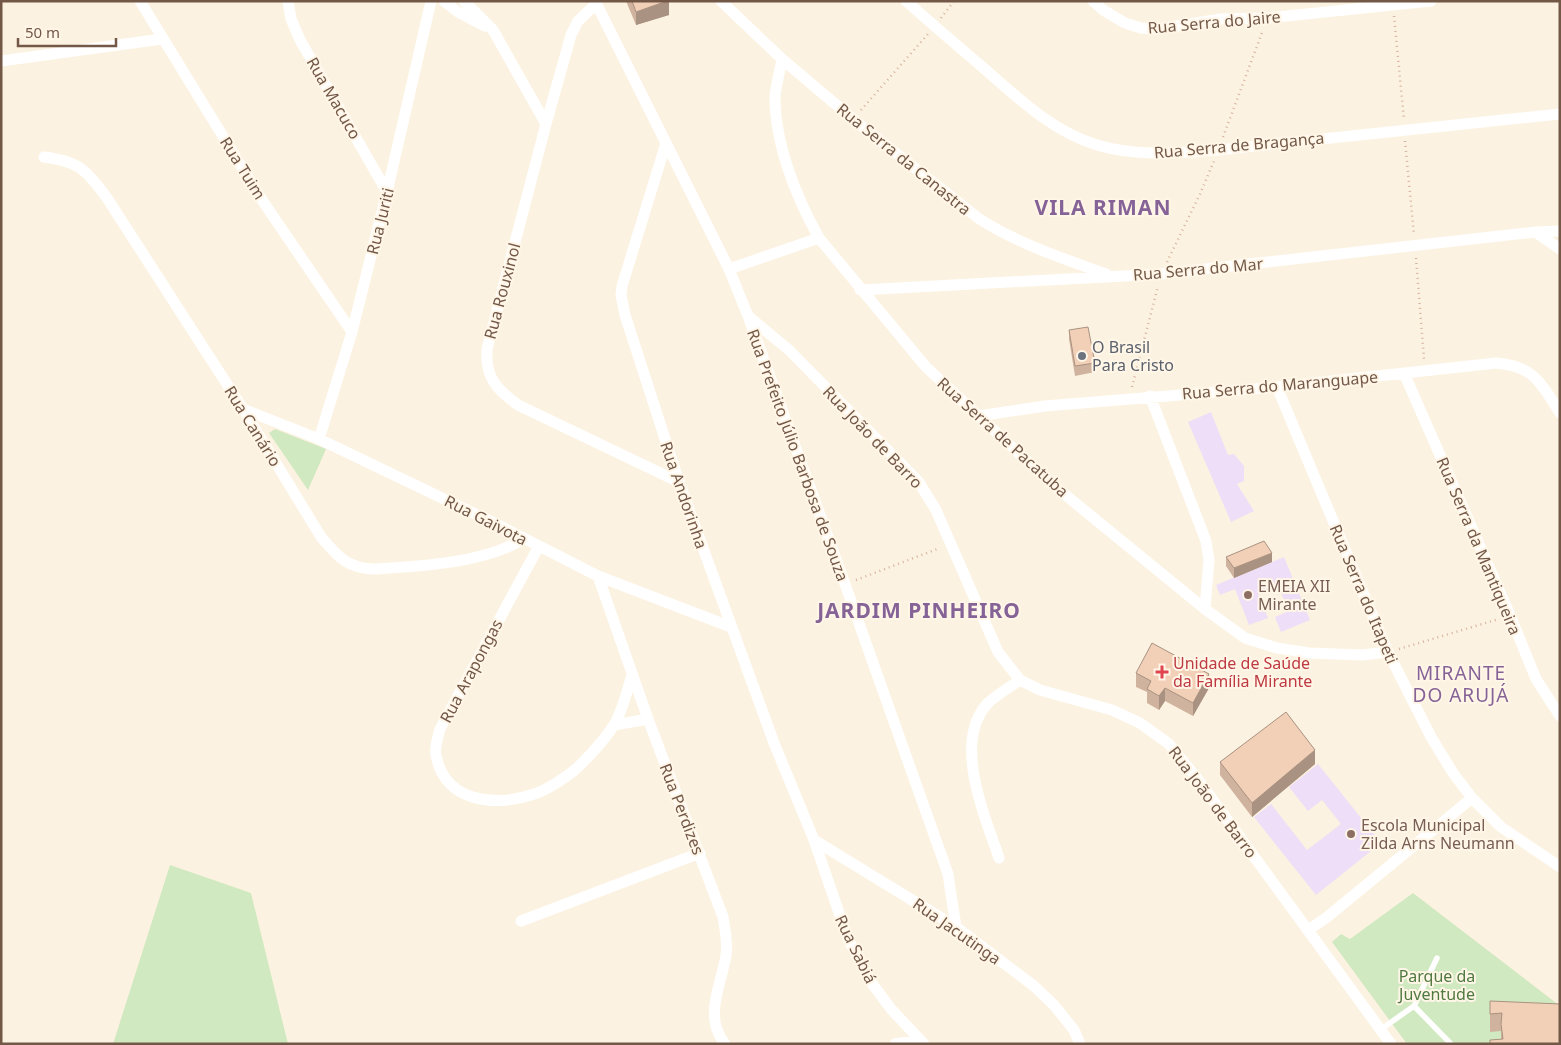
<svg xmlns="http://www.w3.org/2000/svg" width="1561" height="1045" font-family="'Noto Sans',sans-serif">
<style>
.education{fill:#efdef8}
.green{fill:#d0e9c0}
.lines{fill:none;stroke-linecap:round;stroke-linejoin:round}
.path{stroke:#d6b39c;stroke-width:2.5;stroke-dasharray:1 4;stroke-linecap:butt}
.lane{stroke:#fff;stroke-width:5.5}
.street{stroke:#fff;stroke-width:11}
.wall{fill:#d0b39e}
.shaded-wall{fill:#a99281}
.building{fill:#f2d0b8;stroke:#a99281}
.worship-dot{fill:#6b7280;stroke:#fff6e7;stroke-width:2}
.education-dot{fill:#8d6e63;stroke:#fff6e7;stroke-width:2}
.health-dot{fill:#e0444e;stroke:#fff6e7;stroke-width:2}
.labels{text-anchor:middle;stroke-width:4;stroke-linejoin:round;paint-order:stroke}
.street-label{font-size:16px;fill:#735848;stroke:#fff6e7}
.worship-label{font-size:16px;fill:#5b616d;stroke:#fff6e7;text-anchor:start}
.education-label{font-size:16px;fill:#785e54;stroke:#fff6e7;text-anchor:start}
.health-label{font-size:16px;fill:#be3a42;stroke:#fff6e7;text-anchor:start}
.park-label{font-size:16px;fill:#507940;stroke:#fff6e7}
.quarter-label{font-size:19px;letter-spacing:1px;fill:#866397;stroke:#fff6e7}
.district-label{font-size:21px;font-weight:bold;letter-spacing:1px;fill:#866397;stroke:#fff6e7}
</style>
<rect width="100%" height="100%" fill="#fcf2e1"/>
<!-- education -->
<path class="education" d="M1211 412 1228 455 1234 454 1244 466V481L1237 484 1254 511 1231 522 1188 422Z
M1284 557 1310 620 1281 632 1275 617 1289 611 1278 586 1258 594 1268 618 1249 625 1235 589 1220 595 1216 585Z
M1318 764 1381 843 1316 895 1254 817 1271 804 1307 850 1341 824 1322 800 1308 811 1289 787Z"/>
<!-- green -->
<path class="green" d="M275 429 326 449 308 490 269 433Z
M170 865 251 893 288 1044H113Z
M1413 893 1560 1006V1044H1407L1332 942 1341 934 1350 939Z"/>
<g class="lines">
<!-- path -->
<path class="path" d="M1394 16 1404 120
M941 18 954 1
M861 110 928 34
M1223 137 1263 30
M1405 141 1414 235
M1416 258 1424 359
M1167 262 1200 194 1214 161
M1132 387 1158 286
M856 580 940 548
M1399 649 1499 619"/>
<!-- lane -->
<path class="lane" d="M1414 1006 1437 958
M1380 1030 1414 1006 1451 1044"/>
<!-- street -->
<path class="street" d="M140 1 262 200 352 332
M288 1 291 19 300 40 387 192
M444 1 458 12 485 26
M464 1 493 30 546 124
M595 1 729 269 748 316 845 584 948 874 956 927
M721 1 782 59 853 119 978 218C1018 244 1062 258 1106 274
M906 1C933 25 960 48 987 71 1020 100 1054 132 1097 145 1137 157 1178 153 1218 150L1560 114
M1093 1 1103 10 1125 23 1141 28 1158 29 1221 19 1268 18 1431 1
M596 4 578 21 571 35 546 124 487 349C485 377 496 389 518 405L679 482
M782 59C780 71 776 84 775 97 775 144 796 197 819 238L926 367 1052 484 1205 609 1245 638 1277 648 1309 653 1362 655 1388 652
M1 61 162 39
M666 143 622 286 621 295 625 315 679 482 774 743 814 840 848 939 871 982 891 1009 924 1044
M44 157C79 161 86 170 107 198L243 409 321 537C338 557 348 569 376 569 420 566 486 563 523 539
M1535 232 1560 249
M729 269 819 238
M860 290 1161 274 1535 232 1560 231
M748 316 789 350 918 481 936 510 998 652 1020 680 1040 690 1112 710 1140 723 1169 744 1196 777 1391 1044
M1404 373 1510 615 1536 679 1560 716
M1277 387 1388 652 1431 737 1453 773 1472 798 1501 827 1560 867
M1150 396 1206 541 1209 560 1205 609
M243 409 319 439 494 523 598 576 731 627
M978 416 1045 406 1277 387 1496 363C1534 366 1541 383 1560 413
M319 439 352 332 387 192 431 1
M539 546 440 729C438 737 434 748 436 755 445 803 495 807 534 794 547 790 560 781 571 773 583 764 606 738 614 725 623 710 627 691 632 675
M598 576 648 719 723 917C725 930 728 943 726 955 721 987 703 1016 725 1044
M614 725 648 719
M814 840 956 927 1034 986 1054 1005 1074 1030 1080 1044
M999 858C985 816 951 740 989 702 998 694 1010 687 1020 680
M521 921 700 853
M1308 930 1326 918 1472 798
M895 1044 920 1040"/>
</g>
<!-- wall -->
<path class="wall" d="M626 1H669V15L636 25Z
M1069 330 1095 363V372L1075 376 1069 339Z
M1226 557 1272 562 1234 578 1226 566Z
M1136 673 1209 688 1193 716 1165 701 1159 710 1147 703V692L1136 687Z
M1220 762 1315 764 1252 817 1220 775Z
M1490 1001 1560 1044 1501 1040V1031L1490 1032Z"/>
<!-- shaded-wall -->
<path class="shaded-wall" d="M667 1H669V15L636 25V12Z
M1272 553V562L1234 578V568Z
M1209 674V688L1193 716V703Z
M1165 688V701L1159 710V696Z
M1315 750V764L1252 817V803Z"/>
<!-- building -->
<path class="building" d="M632 1H667L636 12Z
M1088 327 1095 363 1075 366 1069 330Z
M1264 541 1272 553 1234 568 1226 557Z
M1152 643 1209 674 1193 703 1165 688 1159 696 1147 689 1151 681 1136 673Z
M1286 712 1315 750 1252 803 1220 762Z
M1490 1001 1560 1004V1044H1490V1040L1503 1039 1501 1024 1502 1013 1490 1014Z"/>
<!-- markers -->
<circle class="worship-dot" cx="1082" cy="356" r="5"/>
<g class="education-dot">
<circle cx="1248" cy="595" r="5"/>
<circle cx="1351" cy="834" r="5"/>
</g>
<path class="health-dot" d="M1159.5 664.5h5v5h5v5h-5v5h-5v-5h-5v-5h5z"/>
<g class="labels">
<!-- street labels -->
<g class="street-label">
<text transform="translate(1214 22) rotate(-5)" y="6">Rua Serra do Jaire</text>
<text transform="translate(334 98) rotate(60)" y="6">Rua Macuco</text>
<text transform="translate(1239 145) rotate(-5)" y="6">Rua Serra de Bragança</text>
<text transform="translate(904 159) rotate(39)" y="6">Rua Serra da Canastra</text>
<text transform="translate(243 168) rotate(58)" y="6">Rua Tuim</text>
<text transform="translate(380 221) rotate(-76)" y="6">Rua Juriti</text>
<text transform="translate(1198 269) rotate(-5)" y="6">Rua Serra do Mar</text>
<text transform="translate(502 291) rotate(-75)" y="6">Rua Rouxinol</text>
<text transform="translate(1280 385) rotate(-5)" y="6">Rua Serra do Maranguape</text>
<text transform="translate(253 426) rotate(58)" y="6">Rua Canário</text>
<text transform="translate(873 437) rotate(46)" y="6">Rua João de Barro</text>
<text transform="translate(1003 437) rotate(42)" y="6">Rua Serra de Pacatuba</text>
<text transform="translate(798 455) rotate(70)" y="6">Rua Prefeito Júlio Barbosa de Souza</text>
<text transform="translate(684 495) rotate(71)" y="6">Rua Andorinha</text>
<text transform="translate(486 520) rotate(27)" y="6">Rua Gaivota</text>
<text transform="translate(1479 546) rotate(67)" y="6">Rua Serra da Mantiqueira</text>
<text transform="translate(1364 594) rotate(67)" y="6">Rua Serra do Itapeti</text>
<text transform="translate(471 671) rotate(-62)" y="6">Rua Arapongas</text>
<text transform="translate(1213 802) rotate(53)" y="6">Rua João de Barro</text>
<text transform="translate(682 809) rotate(69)" y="6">Rua Perdizes</text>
<text transform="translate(957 931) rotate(35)" y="6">Rua Jacutinga</text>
<text transform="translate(856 949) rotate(64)" y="6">Rua Sabiá</text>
</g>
<!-- worship labels -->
<g class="worship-label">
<text x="1092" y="353">O Brasil<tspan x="1092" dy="18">Para Cristo</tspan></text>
</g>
<!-- education labels -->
<g class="education-label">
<text x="1258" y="592">EMEIA XII<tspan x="1258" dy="18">Mirante</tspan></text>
<text x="1361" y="831">Escola Municipal<tspan x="1361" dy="18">Zilda Arns Neumann</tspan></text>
</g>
<!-- health labels -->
<g class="health-label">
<text x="1173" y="669">Unidade de Saúde<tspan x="1173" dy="18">da Família Mirante</tspan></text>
</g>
<!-- park labels -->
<g class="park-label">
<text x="1437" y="982">Parque da<tspan x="1437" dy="18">Juventude</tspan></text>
</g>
<!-- quarter labels -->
<g class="quarter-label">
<text x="1461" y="680">MIRANTE<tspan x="1461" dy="22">DO ARUJÁ</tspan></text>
</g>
<!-- district labels -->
<g class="district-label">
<text x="1103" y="215">VILA RIMAN</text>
<text x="919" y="618">JARDIM PINHEIRO</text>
</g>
</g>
<!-- border -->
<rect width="1561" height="1045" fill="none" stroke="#735848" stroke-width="5"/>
<!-- scale -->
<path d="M18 38v8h98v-8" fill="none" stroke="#735848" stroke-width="2.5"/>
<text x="25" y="38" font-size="15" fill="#735848" stroke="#fff6e7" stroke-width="4" paint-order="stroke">50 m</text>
</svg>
